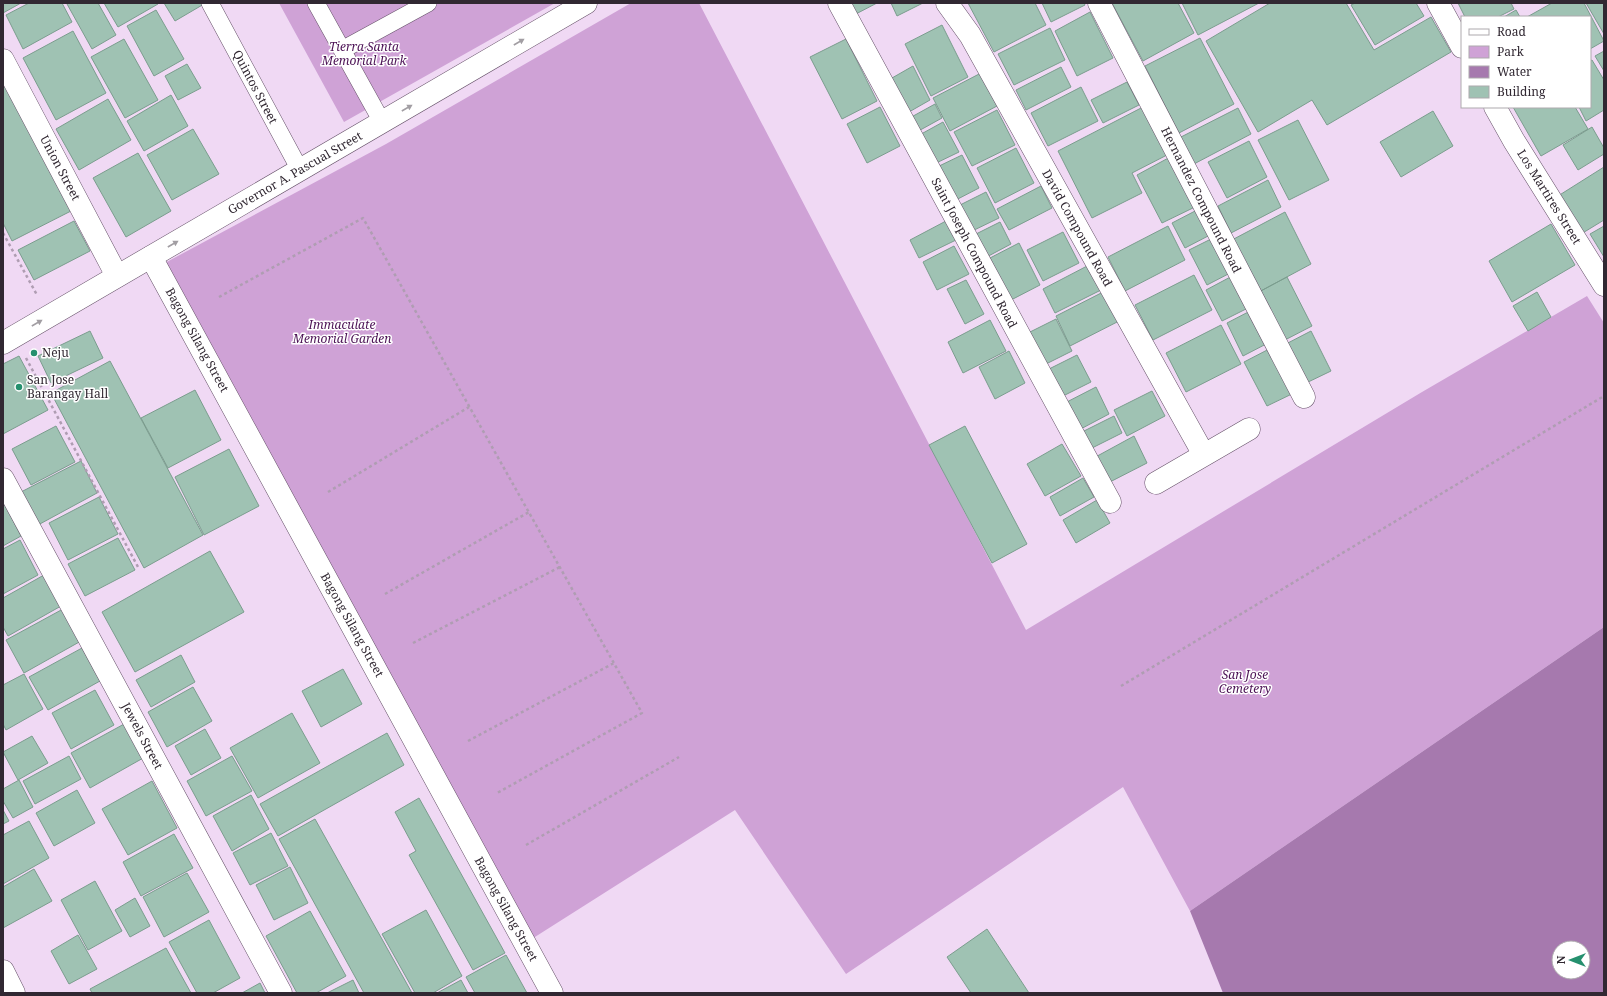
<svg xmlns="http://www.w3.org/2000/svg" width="1607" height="996" font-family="'Noto Serif',serif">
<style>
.green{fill:#cfa2d6}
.water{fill:#a679ae;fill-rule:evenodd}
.building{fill:#9fc2b3;stroke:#7b9d8e}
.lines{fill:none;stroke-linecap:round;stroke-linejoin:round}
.service-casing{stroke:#655168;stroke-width:18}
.minor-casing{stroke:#655168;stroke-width:23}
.secondary-casing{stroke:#655168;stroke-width:23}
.path{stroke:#af9db2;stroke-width:2.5;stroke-dasharray:3 3;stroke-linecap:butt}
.service{stroke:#fff;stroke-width:17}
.minor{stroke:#fff;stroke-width:22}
.secondary{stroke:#fff;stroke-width:22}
.oneway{fill:#a29ea3}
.poi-dot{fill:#25906e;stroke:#fff;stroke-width:1.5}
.labels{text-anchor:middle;stroke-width:3;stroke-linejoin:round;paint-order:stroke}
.park-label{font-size:12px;font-style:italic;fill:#4c1255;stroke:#fff}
.street-label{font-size:12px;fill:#312832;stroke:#fff}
.poi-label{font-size:12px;fill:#312832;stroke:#fff;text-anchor:start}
</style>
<rect width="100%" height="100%" fill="#f0d9f4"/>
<!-- green -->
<path class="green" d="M279 3H555L344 122Z
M631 3H699L1026 630 1422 392 1587 296 1604 323V627L1190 911 1123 787 846 974 735 810 527 942 163 264 386 144Z"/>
<!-- water -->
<path class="water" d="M1604 627V993H1223L1190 911ZM1559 948H1583V972H1559Z"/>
<!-- building -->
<path class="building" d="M3 3H21L3 13Z
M29 3H62L72 22 23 49 6 15Z
M69 3H98L116 35 92 49 67 4Z
M104 3H157L158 4 118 27Z
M164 3H204V4L175 21Z
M846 3H877L852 16Z
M891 3H923L897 16Z
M968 3H1035L1046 25 994 52Z
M1042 3H1084L1085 5 1051 22Z
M1112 3H1178L1194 33 1143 61Z
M1182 3H1259L1198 35Z
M1270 3H1346L1374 50 1431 17 1451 52 1327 125 1312 100 1258 132 1206 41Z
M1355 3H1416L1424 16 1375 45 1351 5Z
M1458 3H1511L1514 9 1498 17H1465Z
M1552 3H1584L1604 41 1590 49V17H1527Z
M1586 3H1604V34Z
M156 10 184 59 154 76 127 26Z
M1516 10 1520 17H1504Z
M1090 12 1113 58 1077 76 1055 31Z
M942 25 968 77 931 96 905 44Z
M1050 28 1065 60 1014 85 998 54Z
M73 31 106 93 56 120 23 58Z
M1200 38 1234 104 1179 133 1145 66Z
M124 39 158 100 125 118 91 57Z
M846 39 877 101 842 119 810 57Z
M1604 51V71L1595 56Z
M1592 60 1604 80V110L1586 121 1579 107H1590V61Z
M187 64 201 88 178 100 165 76Z
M913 66 930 100 902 116 885 82Z
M1061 67 1071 87 1026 110 1016 90Z
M981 73 997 106 950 131 933 98Z
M3 77 71 211 12 241 3 223Z
M1127 82 1139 105 1103 123 1091 100Z
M1081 87 1098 121 1048 146 1031 113Z
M171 95 188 126 144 151 127 121Z
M108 99 131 140 79 170 56 129Z
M935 104 942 118 913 134 906 120Z
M880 107 900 146 867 163 847 124Z
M1143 107 1167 155 1132 173 1142 193 1092 218 1058 151Z
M1513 107H1575L1588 129 1541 156Z
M1238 108 1251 134 1192 165 1179 138Z
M997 110 1015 145 972 166 954 132Z
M1433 111 1453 146 1401 177 1380 142Z
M1298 120 1329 180 1289 200 1258 140Z
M943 122 959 152 930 166 914 138Z
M1592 127 1604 148V154L1578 170 1563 145Z
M193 129 219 174 172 200 147 155Z
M1249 141 1267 177 1227 198 1208 162Z
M1016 148 1034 183 995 203 977 168Z
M138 153 171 211 126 237 93 178Z
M962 155 979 188 952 202 935 168Z
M1172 156 1197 206 1162 223 1137 175Z
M1604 167V220L1581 234 1558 196Z
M1268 180 1281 207 1231 233 1218 206Z
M1041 186 1052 208 1009 230 997 209Z
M986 192 999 218 966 234 952 209Z
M1197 210 1210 235 1185 248 1172 223Z
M1285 212 1311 264 1257 293 1230 241Z
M74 221 90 251 34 280 18 250Z
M946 221 956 240 919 258 910 240Z
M1000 222 1011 244 981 260 970 237Z
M1551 224 1575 265 1512 302 1489 261Z
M1168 226 1185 260 1125 291 1108 257Z
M1604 226V257L1590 234Z
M1063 232 1079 263 1043 281 1027 250Z
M1217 236 1234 271 1207 285 1189 250Z
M1019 243 1040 285 1011 300 990 258Z
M954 246 969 274 937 290 923 262Z
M1089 265 1101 290 1055 313 1043 289Z
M1236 274 1252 306 1222 321 1206 290Z
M1194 275 1212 310 1153 340 1135 305Z
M1287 277 1312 326 1281 342 1257 293Z
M966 280 984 314 965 324 947 289Z
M1109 289 1123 319 1070 346 1056 316Z
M1537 292 1551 317 1528 331 1513 306Z
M1254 309 1270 342 1243 356 1227 323Z
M1056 319 1072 351 1046 364 1030 332Z
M990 320 1006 351 963 373 948 342Z
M1221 325 1241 364 1186 392 1166 353Z
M90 331 103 358 51 383 38 356Z
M1311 331 1331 371 1304 384 1284 345Z
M1273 347 1296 392 1267 406 1244 362Z
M1009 351 1025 383 995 399 979 367Z
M1077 355 1091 382 1061 397 1047 370Z
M19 356 48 410 3 434V364Z
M110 361 203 535 144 568 51 393Z
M1096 387 1109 414 1075 432 1061 405Z
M195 390 221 440 168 468 141 418Z
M1152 391 1165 416 1127 436 1114 410Z
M1114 416 1122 433 1084 452 1076 435Z
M56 426 75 462 31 485 12 449Z
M965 426 1027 544 992 563 929 445Z
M1134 436 1147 463 1104 485 1090 460Z
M1062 444 1081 476 1045 496 1027 464Z
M229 449 259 506 204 535 175 477Z
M81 461 97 493 38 525 21 492Z
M1083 478 1094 497 1060 516 1050 497Z
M99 497 118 534 68 560 49 523Z
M1097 500 1110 523 1076 543 1063 520Z
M3 501 21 536 3 546Z
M118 538 135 570 85 596 68 564Z
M20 540 38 575 3 594V549Z
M210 551 244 612 135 672 102 612Z
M44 575 61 606 8 636 3 627V598Z
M63 609 81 641 24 673 6 640Z
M82 648 100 681 48 710 29 677Z
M181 655 195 682 151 707 136 680Z
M343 669 362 704 321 727 302 691Z
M24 674 43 709 6 730 3 724V685Z
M193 687 212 721 167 747 148 712Z
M95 690 114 725 71 749 52 713Z
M292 713 320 763 258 798 230 748Z
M126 723 145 757 90 788 71 753Z
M205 729 221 758 191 775 175 746Z
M387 733 404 765 278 836 260 804Z
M32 736 48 763 18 780 3 752Z
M69 756 81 779 35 804 23 781Z
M232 756 252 791 206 816 187 781Z
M19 780 33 807 13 818 3 801V789Z
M152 781 177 828 128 855 102 809Z
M77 790 95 823 54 846 36 813Z
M251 795 269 829 232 851 213 816Z
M419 798 505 953 473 970 409 855 416 851 395 812Z
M3 810 9 821 3 824Z
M315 819 412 993H364L279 839Z
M29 821 49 858 3 884V835Z
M271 833 288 866 250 885 233 853Z
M174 834 193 868 141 896 123 862Z
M290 867 308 903 274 920 256 885Z
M34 869 52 901 3 928V887Z
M187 873 209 912 164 937 143 897Z
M95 881 122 931 88 950 61 900Z
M135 898 150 926 130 937 115 910Z
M426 910 462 976 433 993H415L382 934Z
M310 911 346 976 316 993H297L266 936Z
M209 920 240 978 213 993H197L169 942Z
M987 929 1029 993H971L947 957Z
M78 935 97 969 69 984 51 951Z
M166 948 191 993H92L90 989Z
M506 955 527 993H475L466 977Z
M353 980 359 993H327Z
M461 980 468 993H437Z
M260 983 265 993H242Z"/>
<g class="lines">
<!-- service casing -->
<g class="service-casing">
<path id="service" d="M210 3 300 170
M316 3 382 122
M342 50 428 3"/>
</g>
<!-- minor casing -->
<g class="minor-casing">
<path id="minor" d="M839 3 1110 502
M947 3 970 35 1204 455
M1099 3 1304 397
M1438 3 1462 47
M3 60 117 276
M1495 107 1514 141 1604 285
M151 257 552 993
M3 479 281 993
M1156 483 1249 429
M3 971 14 993"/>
</g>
<!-- secondary casing -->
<g class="secondary-casing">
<path id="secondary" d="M3 343 586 3"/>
</g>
<!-- path -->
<path class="path" d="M3 233 37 295
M219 297 363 218 642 713 497 793
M26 358 138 567
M328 492 469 407
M385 594 529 512
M413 643 560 567
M1121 686 1604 396
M468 741 614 663
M526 845 679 757"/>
<!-- service -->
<use href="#service" class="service"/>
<!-- minor -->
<use href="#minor" class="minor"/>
<!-- secondary -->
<use href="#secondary" class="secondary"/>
</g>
<!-- one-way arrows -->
<defs><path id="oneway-solid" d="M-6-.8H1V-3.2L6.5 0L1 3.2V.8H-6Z"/></defs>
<g class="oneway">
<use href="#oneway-solid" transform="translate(519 42) rotate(-30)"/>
<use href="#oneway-solid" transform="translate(407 108) rotate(-30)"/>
<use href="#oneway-solid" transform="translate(173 244) rotate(-30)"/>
<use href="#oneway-solid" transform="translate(37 323) rotate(-30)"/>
</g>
<!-- markers -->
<g class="poi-dot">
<circle cx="34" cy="353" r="4"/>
<circle cx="19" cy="387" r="4"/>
</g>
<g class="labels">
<!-- park labels -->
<g class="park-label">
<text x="364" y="51">Tierra Santa<tspan x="364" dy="14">Memorial Park</tspan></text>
<text x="342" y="329">Immaculate<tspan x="342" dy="14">Memorial Garden</tspan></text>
<text x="1245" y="679">San Jose<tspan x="1245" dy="14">Cemetery</tspan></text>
</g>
<!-- street labels -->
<g class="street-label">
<text transform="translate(255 87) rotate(62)" y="4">Quintos Street</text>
<text transform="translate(60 168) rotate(62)" y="4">Union Street</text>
<text transform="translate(295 173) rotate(-30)" y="4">Governor A. Pascual Street</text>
<text transform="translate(1549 197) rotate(58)" y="4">Los Martires Street</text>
<text transform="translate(1201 200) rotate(63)" y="4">Hernandez Compound Road</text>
<text transform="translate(1077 228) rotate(61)" y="4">David Compound Road</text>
<text transform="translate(974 253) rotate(62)" y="4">Saint Joseph Compound Road</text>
<text transform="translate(197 340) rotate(61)" y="4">Bagong Silang Street</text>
<text transform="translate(352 625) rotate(61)" y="4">Bagong Silang Street</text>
<text transform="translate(142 736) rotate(62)" y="4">Jewels Street</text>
<text transform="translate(506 909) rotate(61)" y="4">Bagong Silang Street</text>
</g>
<!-- poi labels -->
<g class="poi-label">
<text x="42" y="357">Neju</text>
<text x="27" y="384">San Jose<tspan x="27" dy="14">Barangay Hall</tspan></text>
</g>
</g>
<!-- border -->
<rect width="1607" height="996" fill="none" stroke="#312832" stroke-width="8"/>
<!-- legend -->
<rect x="1461" y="16" width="130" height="92" fill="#ffffff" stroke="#ada9ad"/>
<rect x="1469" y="29" width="20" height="6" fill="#ffffff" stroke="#ada9ad"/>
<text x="1497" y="36" font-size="12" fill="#312832">Road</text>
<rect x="1469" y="46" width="20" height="12" fill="#cfa2d6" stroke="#ada9ad"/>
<text x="1497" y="56" font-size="12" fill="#312832">Park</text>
<rect x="1469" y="66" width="20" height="12" fill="#a679ae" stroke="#ada9ad"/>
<text x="1497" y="76" font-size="12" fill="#312832">Water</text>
<rect x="1469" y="86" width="20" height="12" fill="#9fc2b3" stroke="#ada9ad"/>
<text x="1497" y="96" font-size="12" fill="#312832">Building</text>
<!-- north arrow -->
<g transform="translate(1571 960) rotate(270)"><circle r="19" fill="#ffffff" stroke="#ada9ad"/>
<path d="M0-3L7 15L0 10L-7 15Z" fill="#25906e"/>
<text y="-6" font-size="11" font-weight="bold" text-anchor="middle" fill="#312832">N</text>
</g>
</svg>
